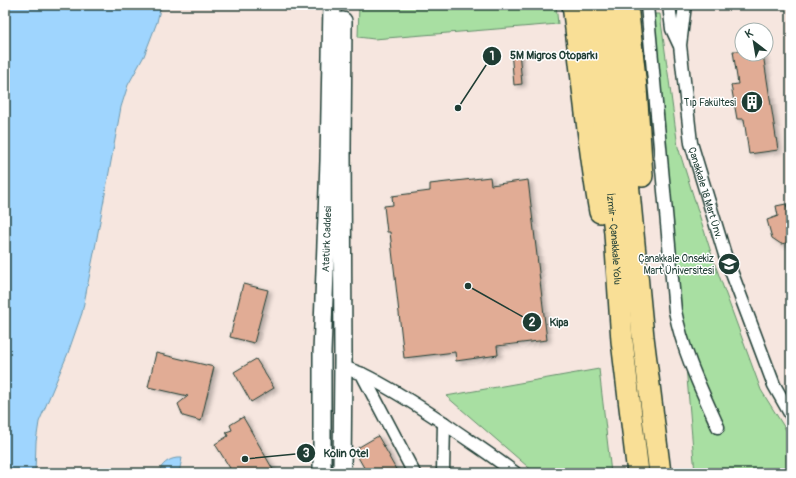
<svg xmlns="http://www.w3.org/2000/svg" width="796" height="478" font-family="Pangolin,sans-serif">
<style>
.green{fill:#a8dfa2;stroke:#648e6b}
.water{fill:#9fd5fe;stroke:#6c98ad}
.building{fill:#e1ac95;stroke:#1f3d34;filter:url(#shadow)}
.lines{fill:none;stroke-linecap:round;stroke-linejoin:round}
.street-casing{stroke:#1f3d34;stroke-width:15}
.secondary-casing{stroke:#1f3d34;stroke-width:20}
.highway-casing{stroke:#1f3d34;stroke-width:24}
.street{stroke:#fff;stroke-width:12}
.secondary{stroke:#fff;stroke-width:17}
.highway{stroke:#f9df96;stroke-width:21}
.labels{text-anchor:middle;stroke-width:3;stroke-linejoin:round;paint-order:stroke}
.poi-label{font-size:10px;fill:#1f3d34;stroke:#fff;text-anchor:end}
.street-label{font-size:10px;fill:#1f3d34;stroke:#fff}
.leader{fill:none;stroke:#1f3d34;stroke-width:1.5}
.callout-dot{fill:#1f3d34;stroke:#fff;stroke-width:1.5}
.mark-label{font-size:12px;text-anchor:middle;font-weight:bold;fill:#fff}
.callout-label{font-size:11px;text-anchor:middle;font-weight:bold;fill:#1f3d34;stroke:#fff;stroke-width:3;stroke-linejoin:round;paint-order:stroke}
</style>
<defs>
<filter id="shadow"><feDropShadow dx="3.5" dy="2" stdDeviation="2" flood-color="#0004"/></filter>
</defs>
<rect width="100%" height="100%" fill="#f6e6df"/>
<filter id="ink" filterUnits="userSpaceOnUse"><feTurbulence type="fractalNoise" baseFrequency=".025" numOctaves="2"/><feDisplacementMap in="SourceGraphic" scale="8" xChannelSelector="R" yChannelSelector="G"/><feConvolveMatrix kernelMatrix="1 2 1 2 8 2 1 2 1" color-interpolation-filters="sRGB"/></filter>
<g filter="url(#ink)">
<!-- green -->
<path class="green" d="M359 5H556L558 24 374 39 358 37Z
M652 14H660L678 147 713 259 761 390 791 438V473H695L679 282 661 143Z
M599 369 611 473H535L446 396Z"/>
<!-- water -->
<path class="water" d="M5 5H161L157 22 144 56 128 85 121 107 96 243 82 313 68 353 39 422 36 442 35 473H5Z
M177 458H182L179 473H158C162 464 168 459 177 458Z"/>
<!-- building -->
<path class="building" d="M511 51H519L522 84 514 85Z
M733 51H742V54H763L778 150 749 154 744 119H737L731 85 738 84Z
M490 177 491 185 528 180 547 340 497 346 498 355 456 361 455 352 404 358 390 232H387L384 206 393 205 392 196 430 191V184Z
M786 204 789 213H791V242L781 244 772 238 767 220 778 216 776 206Z
M243 284 268 290 254 343 230 337Z
M156 353 214 367 201 421 183 416 178 404 188 396 148 387Z
M256 359 274 388 251 402 234 372Z
M243 417 275 473H233L215 444 228 436 226 432 232 430 230 425Z
M378 436 390 457H389L398 473H367L354 450Z"/>
<g class="lines">
<!-- street casing -->
<g class="street-casing">
<g id="street">
<path d="M647 5 675 311C683 352 701 389 718 427"/>
<path d="M669 5 672 29 679 44"/>
<path id="s1" d="M685 5 680 45 691 143 725 255 774 385 791 415"/>
<path d="M343 367 362 374 414 473"/>
<path d="M362 374C391 388 417 405 444 423 468 440 492 455 515 473"/>
<path d="M444 423 443 471 445 473"/>
</g>
</g>
<!-- secondary casing -->
<g class="secondary-casing">
<g id="secondary">
<path id="s2" d="M322 473V353L329 161 332 5"/>
<path d="M342 473 343 359 342 148 343 21"/>
</g>
</g>
<!-- highway casing -->
<g class="highway-casing">
<g id="highway">
<path d="M573 5C582 74 588 143 600 212"/>
<path id="s3" d="M593 5 604 133 615 233 622 341 638 473"/>
<path d="M611 5 643 337 660 473"/>
<path d="M627 5 636 88 642 176"/>
</g>
</g>
<!-- street -->
<use href="#street" class="street"/>
<!-- secondary -->
<use href="#secondary" class="secondary"/>
<!-- highway -->
<use href="#highway" class="highway"/>
</g>
</g>
<!-- icons -->
<defs>
<g id="building-disc" transform="scale(1.15)"><circle r="9.5" fill="#1f3d34" stroke="#fff"/><path d="M-4-6H4V6H1V3H-1V6H-4ZM-2.5-4.3h1.7v1.8h-1.7ZM.8-4.3h1.7v1.8H.8ZM-2.5-1h1.7V.8h-1.7ZM.8-1h1.7V.8H.8Z" fill="#fff"/></g>
<g id="university-disc" transform="scale(1.15)"><circle r="9.5" fill="#1f3d34" stroke="#fff"/><path d="M0-5L7-2L0 1L-7-2ZM-4 1L0 2.5L4 1V4Q0 6-4 4Z" fill="#fff"/></g>
</defs>
<g fill-rule="evenodd">
<use href="#building-disc" x="752" y="102"/>
<use href="#university-disc" x="729" y="264"/>
</g>
<g class="labels">
<!-- poi labels -->
<g class="poi-label">
<text x="736" y="106">Tıp Fakültesi</text>
<text x="714" y="262">Çanakkale Onsekiz<tspan x="714" dy="12">Mart Üniversitesi</tspan></text>
</g>
<!-- street labels -->
<g class="street-label">
<text dy="4" stroke="none"><textPath href="#s1" startOffset="191">Çanakkale 18 Mart Ünv.</textPath></text>
<text dy="4" stroke="none"><textPath href="#s2" startOffset="234">Atatürk Caddesi</textPath></text>
<text dy="4" stroke="none"><textPath href="#s3" startOffset="235">İzmir - Çanakkale Yolu</textPath></text>
</g>
</g>
<!-- callouts -->
<path class="leader" d="M458 108L492 56M468 286L532 322M245 459L306 453"/>
<g class="callout-dot">
<circle cx="458" cy="108" r="4"/>
<circle cx="468" cy="286" r="4"/>
<circle cx="245" cy="459" r="4"/>
<circle cx="492" cy="56" r="10"/>
<circle cx="532" cy="322" r="10"/>
<circle cx="306" cy="453" r="10"/>
</g>
<g class="mark-label">
<text x="492" y="60">1</text>
<text x="532" y="326">2</text>
<text x="306" y="457">3</text>
</g>
<g class="callout-label">
<text x="554" y="59">5M Migros Otoparkı</text>
<text x="559" y="326">Kipa</text>
<text x="346" y="457">Kolin Otel</text>
</g>
<!-- margin -->
<rect width="796" height="478" fill="none" stroke="#fff" stroke-width="20"/>
<rect x="10" y="10" width="776" height="458" fill="none" stroke="#1f3d34" stroke-width="1.5" filter="url(#ink)"/>
<!-- north arrow -->
<g transform="translate(754 42) rotate(329)"><circle r="19" fill="#ffffff" stroke="#a5b1ae"/>
<path d="M0-3L7 15L0 10L-7 15Z" fill="#1f3d34"/>
<text y="-6" font-size="11" font-weight="bold" text-anchor="middle" fill="#1f3d34">K</text>
</g>
</svg>
